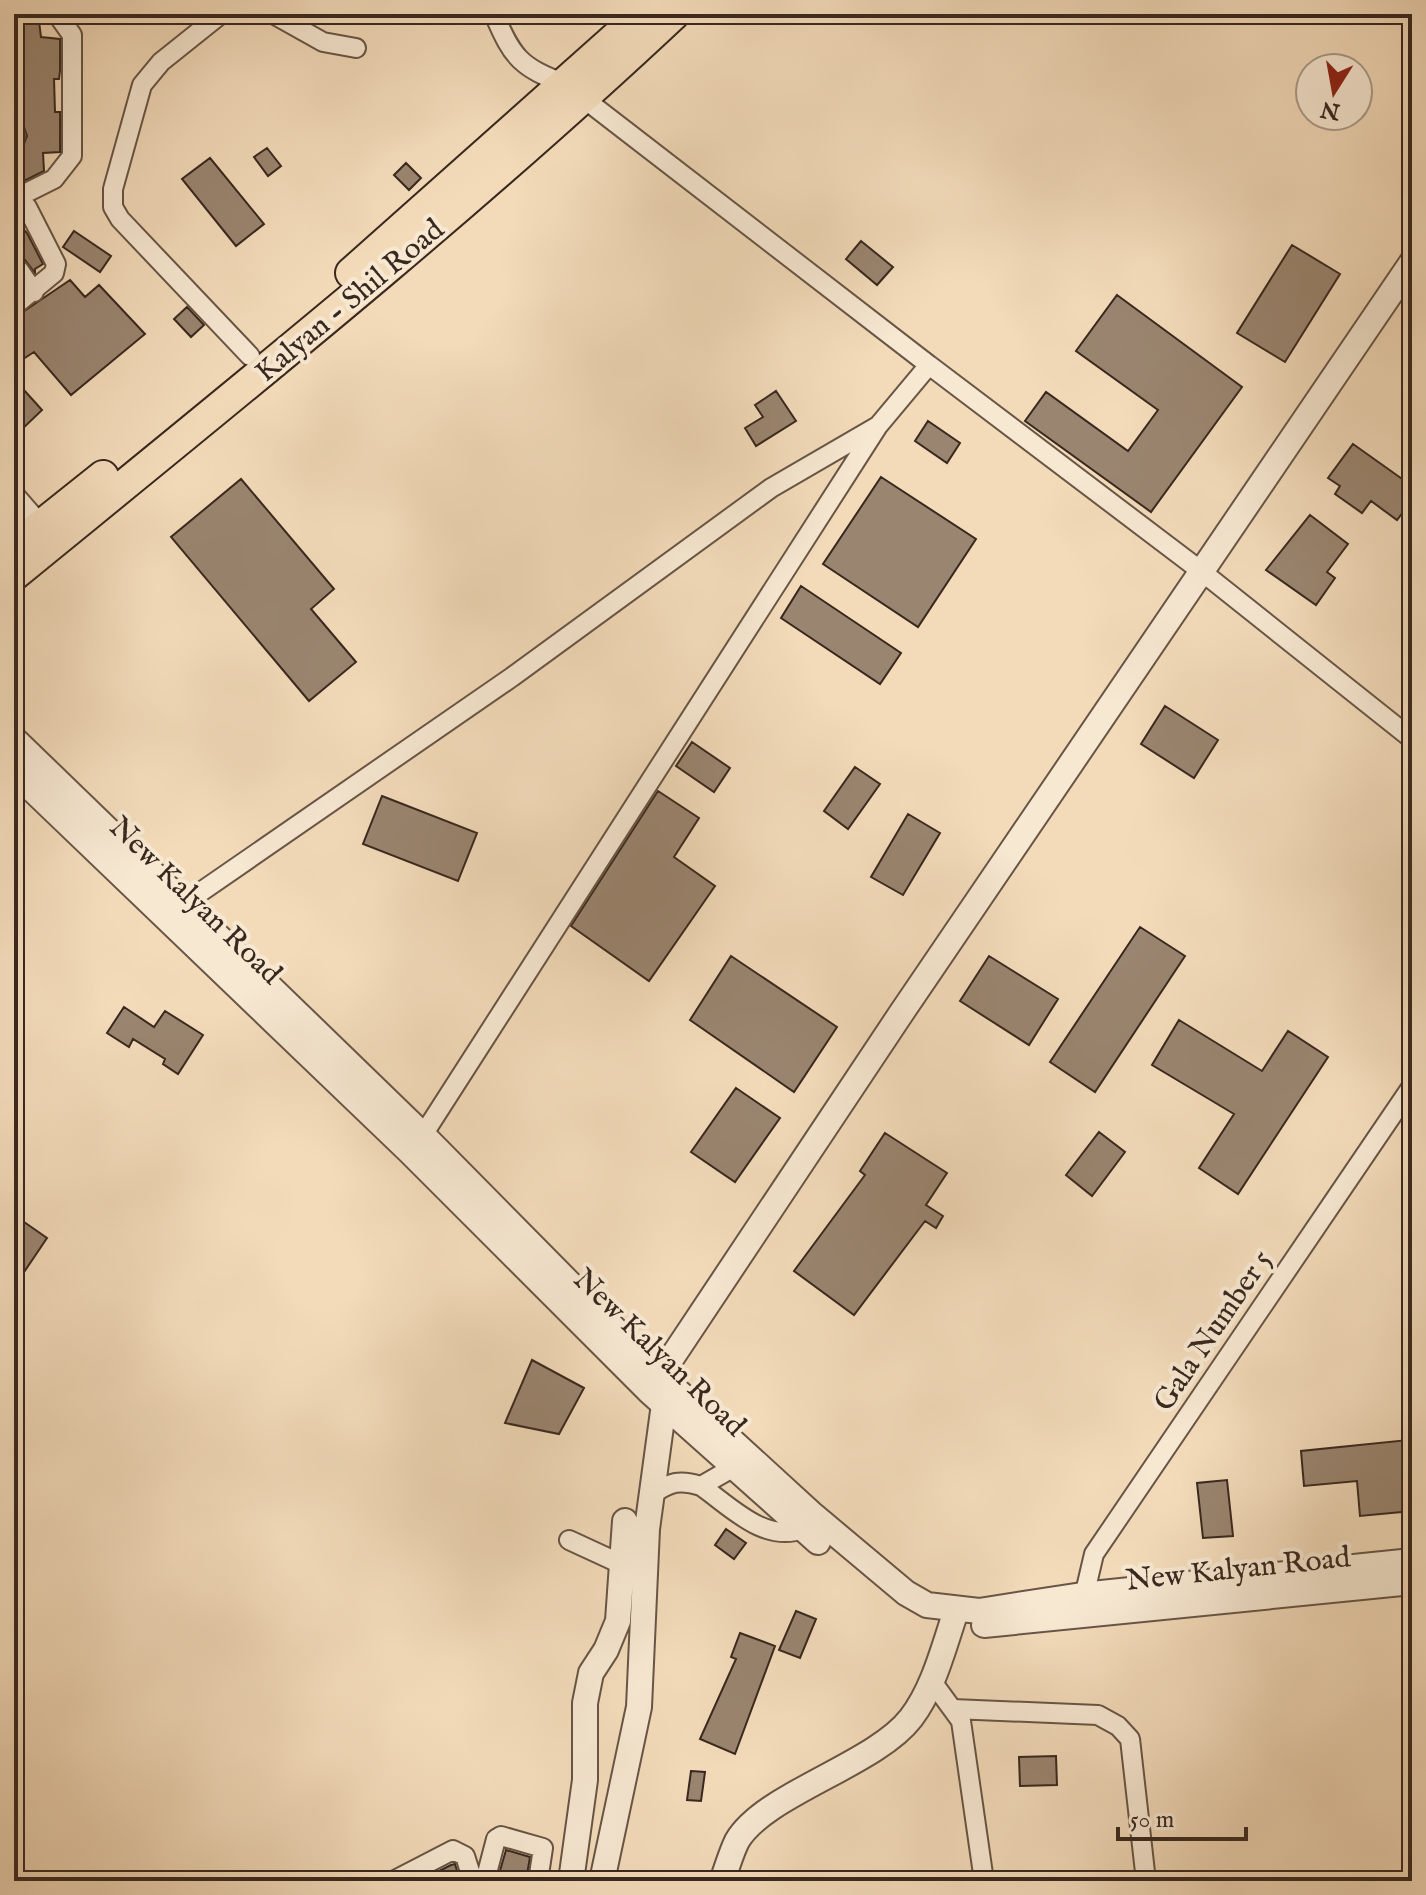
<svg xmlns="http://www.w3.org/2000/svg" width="1426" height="1895" font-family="'IM FELL English',serif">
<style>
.building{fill:#9a8570;stroke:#39281f;stroke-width:2}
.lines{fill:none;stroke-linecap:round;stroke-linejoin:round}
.minor-casing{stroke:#685546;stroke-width:22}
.tertiary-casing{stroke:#685546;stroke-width:28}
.primary-casing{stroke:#39281f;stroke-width:34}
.minor{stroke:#f7e8d2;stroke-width:18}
.tertiary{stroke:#f7e8d2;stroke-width:24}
.primary{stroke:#f3dbba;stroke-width:30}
.labels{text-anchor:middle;stroke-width:8;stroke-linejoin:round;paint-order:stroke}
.street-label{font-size:30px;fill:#39281f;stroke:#f7e8d2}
</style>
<rect width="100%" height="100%" fill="#f3dbba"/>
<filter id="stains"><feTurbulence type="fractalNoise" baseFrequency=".0025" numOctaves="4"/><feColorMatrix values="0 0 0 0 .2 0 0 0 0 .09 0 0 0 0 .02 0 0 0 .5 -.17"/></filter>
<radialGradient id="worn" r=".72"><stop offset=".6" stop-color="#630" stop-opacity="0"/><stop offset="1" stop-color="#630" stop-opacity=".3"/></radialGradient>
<!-- building -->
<path class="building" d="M38 14 41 37 60 39V71L59 79H54L55 112H60V152L43 153 44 171 26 180 14 179V149L23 146 27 136 21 118 19 55 14 56V18Z
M267 148 281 166 268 176 254 157Z
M210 158 264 224 236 246 182 179Z
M406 163 421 178 409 190 394 175Z
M14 219 27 233 43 264 35 269V273L25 260 14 259Z
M74 231 111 256 100 272 63 247Z
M861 241 893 267 877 285 846 259Z
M1292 245 1340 274 1285 362 1237 333Z
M70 280 85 297 99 285 145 334 71 395 34 352 14 365V318Z
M1117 295 1242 387 1151 512 1025 421 1046 392 1128 451 1158 410 1076 351Z
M187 307 204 325 191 337 174 319Z
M14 379 42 410 14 437Z
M776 391 796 421 756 446 745 428 763 417 755 405Z
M928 421 960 443 947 463 915 441Z
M1353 444 1412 486V500L1397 520 1371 501 1362 513 1335 494 1340 486 1328 478Z
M881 477 976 539 918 627 823 564Z
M241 479 334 589 311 609 356 662 309 701 171 537Z
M1310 515 1348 544 1327 572 1335 578 1316 605 1266 570Z
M801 586 901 653 880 684 781 618Z
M1165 706 1218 740 1194 778 1141 744Z
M692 742 730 768 714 792 676 766Z
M855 767 880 784 848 829 824 811Z
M658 791 699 818 674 857 715 886 649 981 571 926Z
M382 796 477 833 458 881 363 844Z
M908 814 940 833 903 895 871 877Z
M1140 927 1185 956 1095 1092 1050 1062Z
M731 956 837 1027 794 1092 690 1020Z
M989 956 1058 999 1029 1045 960 1001Z
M124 1007 154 1027 165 1011 203 1035 178 1074 163 1064 165 1059 133 1039 129 1047 107 1033Z
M1179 1020 1262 1071 1288 1031 1328 1057 1238 1194 1199 1168 1234 1114 1152 1065Z
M736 1088 780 1118 735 1182 691 1152Z
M1099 1132 1125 1152 1092 1196 1066 1175Z
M885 1133 947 1173 926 1205 943 1216 936 1228 925 1221 854 1315 794 1271 865 1175 860 1171Z
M14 1215 47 1238 14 1287Z
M532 1360 584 1388 559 1434 505 1423Z
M1408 1440 1412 1511 1360 1516 1357 1481 1304 1486 1301 1451Z
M1227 1480 1233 1536 1203 1538 1197 1483Z
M726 1529 746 1543 734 1559 715 1545Z
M796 1611 816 1619 800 1658 779 1650Z
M740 1633 775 1646 735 1754 700 1739 736 1659 731 1657Z
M1056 1756 1057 1785 1020 1786 1019 1757Z
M691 1771 705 1772 701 1801 687 1800Z
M506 1850 530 1857 526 1881H497Z
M455 1864 460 1881H419L451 1865Z"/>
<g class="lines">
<!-- minor casing -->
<g class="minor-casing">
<path id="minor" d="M221 14 161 62 142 85 113 189V207L120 219 250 356
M273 14 323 42 356 48
M494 14C513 59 521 67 565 84L929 365
M14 127 15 137
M14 199 54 179 72 156V35L57 14
M14 206 27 207 56 264 54 273 14 306
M19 270 34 292
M14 494 41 525
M14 519 28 536
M176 909 512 677 771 488 876 427
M423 1135 878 426 929 365 1201 571 1412 739
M701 1486C731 1507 764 1543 803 1529
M651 1495C670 1482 679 1479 701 1486L734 1467
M569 1540 621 1564
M1082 1605 1094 1554 1412 1086
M931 1680 961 1721 984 1881
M953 1709 1098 1715 1118 1726 1130 1739 1146 1881
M393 1881 453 1850 465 1856 473 1881
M485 1881 496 1839 501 1836 543 1848 538 1881"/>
</g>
<!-- tertiary casing -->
<g class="tertiary-casing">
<path id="tertiary" d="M14 739 423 1135 661 1376 813 1515 906 1593 927 1605 979 1611 1082 1595 1412 1561
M14 772 409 1151 650 1392 818 1542
M653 1386 900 1015 1412 262
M984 1625 1412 1582
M571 1881 585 1780V1703L591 1673 606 1650 618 1621 625 1521
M602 1881 639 1707 647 1529 664 1404
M722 1881C727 1868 731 1853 737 1841 764 1794 875 1765 911 1718 934 1688 944 1646 956 1611"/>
</g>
<!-- primary casing -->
<g class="primary-casing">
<path id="primary" d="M351 273 642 14
M14 547 103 476
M14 575C238 392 463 212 674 14"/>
</g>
<!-- minor -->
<use href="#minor" class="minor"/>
<!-- tertiary -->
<use href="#tertiary" class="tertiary"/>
<!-- primary -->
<use href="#primary" class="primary"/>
</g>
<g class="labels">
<!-- street labels -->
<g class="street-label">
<text transform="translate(349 300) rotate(-40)" y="10">Kalyan - Shil Road</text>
<text transform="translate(196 900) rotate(44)" y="10">New Kalyan Road</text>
<text transform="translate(1212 1330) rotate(-56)" y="10">Gala Number 5</text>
<text transform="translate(660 1352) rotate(44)" y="10">New Kalyan Road</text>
<text transform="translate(1238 1568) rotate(-6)" y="10">New Kalyan Road</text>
</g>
</g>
<!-- margin -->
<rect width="1426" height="1895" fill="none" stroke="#f3dbba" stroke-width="48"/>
<rect x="16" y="16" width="1394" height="1863" fill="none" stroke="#39281f" stroke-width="4"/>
<rect x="24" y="24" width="1378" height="1847" fill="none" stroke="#39281f" stroke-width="2"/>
<!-- north arrow -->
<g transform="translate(1334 92) rotate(191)"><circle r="38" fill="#f7e8d2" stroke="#ab9b8a" stroke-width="2"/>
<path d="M0-6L14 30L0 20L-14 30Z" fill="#8f2418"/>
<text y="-12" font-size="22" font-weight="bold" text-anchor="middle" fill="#39281f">N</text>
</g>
<!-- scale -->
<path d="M1118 1827v12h128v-12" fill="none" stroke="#39281f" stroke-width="4"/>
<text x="1130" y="1827" font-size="24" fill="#39281f" stroke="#f7e8d2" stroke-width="6" paint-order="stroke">50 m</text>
<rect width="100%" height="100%" filter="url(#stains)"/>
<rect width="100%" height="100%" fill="url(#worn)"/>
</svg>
